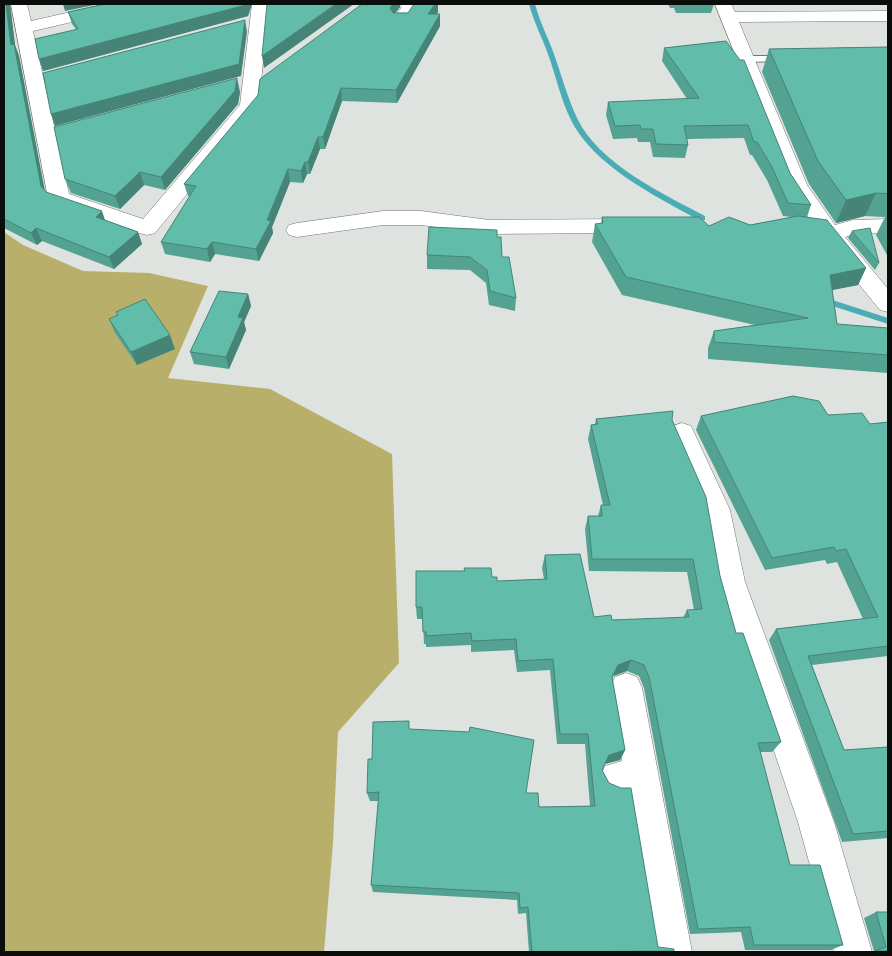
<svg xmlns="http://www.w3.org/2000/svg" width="892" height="956" font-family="'Work Sans',sans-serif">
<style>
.forest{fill:#b8b06a}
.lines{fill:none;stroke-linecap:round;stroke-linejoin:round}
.stream{fill:#4bacb6;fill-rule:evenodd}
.service-casing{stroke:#727773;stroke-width:2}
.minor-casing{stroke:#727773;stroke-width:1}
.service{fill:#fff;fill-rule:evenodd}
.minor{fill:#fff;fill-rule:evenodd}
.wall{fill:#54a292}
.shaded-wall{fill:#458477}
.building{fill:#62bcaa;stroke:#458477}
</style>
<rect width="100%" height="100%" fill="#dee3df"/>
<!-- forest -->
<path class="forest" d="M4 232 23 245 83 271 149 273 208 286 168 378 270 389 392 454 399 663 338 732 333 843 324 952H4Z"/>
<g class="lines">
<!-- stream -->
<path class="stream" d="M529 4H535C540 23 549 39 555 57 562 77 568 99 577 118 598 163 663 194 705 216V220H699C655 196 592 165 570 118 561 99 556 77 549 57 543 39 534 23 529 4Z
M820 296 888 318V324L817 301 816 299Z"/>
<!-- service casing -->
<g class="service-casing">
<path id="service" d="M784 56 788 59 787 61 745 62 741 59 745 56Z"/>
</g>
<!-- minor casing -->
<g class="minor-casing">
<path id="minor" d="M11 4H27L31 21 106 4H135L133 8 33 31 69 194 143 219 240 105 252 4H268L259 106 155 233 147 235 139 233 52 203 48 198Z
M400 4 419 5 407 24H395L392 20 402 7Z
M715 4H731L735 12 888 11V21L739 22 807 185 835 225 853 220 888 219V233L854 234 845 237 888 289V312L880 310 822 239 787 185Z
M383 211H421L489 220 631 219 639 221 642 226 639 231 631 233 489 234 421 225H383L297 237 289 235 286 230 289 225 297 223Z
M682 423 691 426 730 510 745 582 834 822 872 952H834L798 822 723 600 716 588 702 510 669 433 673 426Z
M626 673 637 677 642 688 692 952H654L628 795H617L605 790 600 778 605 766 622 761 610 688 615 677Z"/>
</g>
<!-- service -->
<use href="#service" class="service"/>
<!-- minor -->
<use href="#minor" class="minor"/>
</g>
<!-- wall -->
<path class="wall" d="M4 4H10L15 45 19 56 45 191 46 192 105 220 138 232 142 244 114 269 42 241 37 245 4 228Z
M105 4H252L248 16 43 71 76 29 72 24 68 12Z
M362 4H400V7L395 13 438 12 437 14 440 26 397 103 342 101 325 149H320L310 174H307L303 183 290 182 272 227 273 233 259 261 215 254 210 262 165 254 161 242 190 196H188L184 184Z
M668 4H714L711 13H676L674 8H670Z
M726 41 790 173 811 205 807 217 866 268 858 285 832 290 837 324 888 328V373L708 359V348L714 331 755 325 622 295 592 242 595 224H601L602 217 709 226 750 225 792 217 783 216 767 180 752 155H750L744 138 687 139 688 145 685 158 653 157 650 142H638L637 138 613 139 606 115 608 102 687 99 662 61 664 48Z
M888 47V257L876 235 885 217 865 216 836 223 809 184 762 72 769 49Z
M240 92 238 104 165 190 144 185 120 209 71 193 65 179Z
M852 231 879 263 875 270 848 238Z
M497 237 502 257 516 298 515 311 489 305 486 283 470 270 427 269V255Z
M248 294 251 306 244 322 246 330 229 369 194 364 190 352Z
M116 312 175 349 137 365 115 333 109 319 118 316Z
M828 415 870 424 888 422V656L812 665 844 750 888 747V838L842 842 769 640 776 629 863 619 837 562 827 564 825 560 765 570 696 430 701 416Z
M596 419 672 420 720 576 736 633 781 742 772 752H760L790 865 843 945 831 950H745L741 932 690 934 644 688 639 676 627 671 613 676 612 678 625 750 620 760 605 764 602 770 658 947 674 951 673 952H529L526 913 518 914 517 900 373 892 371 885 379 801H370L367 793 372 759 409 721V729L526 793 539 807 590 806 585 744H557L550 670 517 672 514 650 471 652V645L426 647V644H424L423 619H417L416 607 492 577 497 581 544 579 542 568 545 555 594 617 612 620 683 618 687 610H694L687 572 589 571 585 529 588 516H598L601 505H603L588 439 591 425 595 424Z
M876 912H888V952H871L874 951 864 918Z"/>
<!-- shaded-wall -->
<path class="shaded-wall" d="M6 4H10L15 45 19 56 46 198 41 186 11 45Z
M63 4H99L65 11Z
M246 4H252L248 16 43 71 39 59Z
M336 4H354L264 68 262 56Z
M393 4H400V7L390 20V8Z
M435 4H438V12L428 26V14Z
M440 14V26L397 103 396 90Z
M245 20 247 32 241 76 55 126 51 114Z
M237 78 240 92 238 104 165 190 161 177Z
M341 88 342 101 325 149 323 137Z
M318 137 320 149 310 174 308 162Z
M305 162 307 174 303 183 301 171Z
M288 169 290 182 272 227 273 233 259 261 256 249Z
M140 172 144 185 120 209 115 196Z
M876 193 865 216 836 223 846 200Z
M102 211 106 223 96 217Z
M36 228 42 241 37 245 31 233Z
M138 232 142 244 114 269 109 257Z
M212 242 215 254 210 262 207 249Z
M866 268 858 285 822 292 830 275Z
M248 294 251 306 244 322 246 330 229 369 226 357 238 317Z
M170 335 175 349 137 365 131 352Z
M631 660 627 671 613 676 608 688 618 665Z
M625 750 620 760 604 764 609 755Z"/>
<!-- building -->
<path class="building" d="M4 4H6L11 45 14 44 41 186 46 192 102 211 96 217 138 232 109 257 36 228 31 233 4 219Z
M105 4H246V5L39 59 35 39 78 29 68 12Z
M267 4H336L262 56Z
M362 4H393L390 8 393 13H408L414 4H435L428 14H440L396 90 341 88 323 137H318L308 162H305L301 171 288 169 267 220 271 221 256 249 212 242 207 249 161 242 196 186 184 184 258 95 260 79Z
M245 20 239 64 51 114 43 73Z
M726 41 740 60H744L790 173 811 205 788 203 772 167 757 142H754L748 125 684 126 688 145 656 144 653 129H641L640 125 615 126 608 102 699 98 664 48Z
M888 47V194L876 193 846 200 818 161 769 49Z
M237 78 235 91 161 177 140 172 115 196 65 179 54 127Z
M798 216 827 220 866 268 830 275 837 324 888 328V355L714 342V331L808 318 626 277 595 224 603 223 602 217H699L709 226 729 217 750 225Z
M429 227 497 230V237H501L502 257H509L516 298 490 291 487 270 470 257 427 255Z
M870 228 879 263 852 231Z
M219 291 248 294 238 317 243 318 226 357 190 352Z
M145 299 170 335 131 352 109 319 118 315 116 312Z
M793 396 819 401 828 415 862 413 870 424 888 422V646L808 656 844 750 888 747V831L853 834 776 629 878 617 846 549 836 551 834 547 772 558 701 416Z
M673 411 672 420 706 497 720 576 736 633H743L781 742 758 743 790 865H820L843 945H754L750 927 698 929 649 677 644 665 631 660 618 665 612 677 625 750 609 755 602 770 609 783 621 788H631L658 947 674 949V951L532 952 528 907 520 908 519 893 371 885 379 792 367 793 368 759H372L373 722 409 721V729L469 732 470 727 534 740 526 793H538L539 807 595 806 588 734H560L553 659 518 661 516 639 472 641 471 633 426 636V632H423L422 607H416V571H465L464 568H491L492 577H497V581L547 579 545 555 580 554 594 617 611 615 612 620 689 617 687 610 702 609 693 559H592L588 516H602L601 505H610L591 425 598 424 596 419Z
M876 912H888V951H875L886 947Z"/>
<!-- border -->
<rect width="892" height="956" fill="none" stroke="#0b0d0b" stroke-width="10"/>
</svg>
